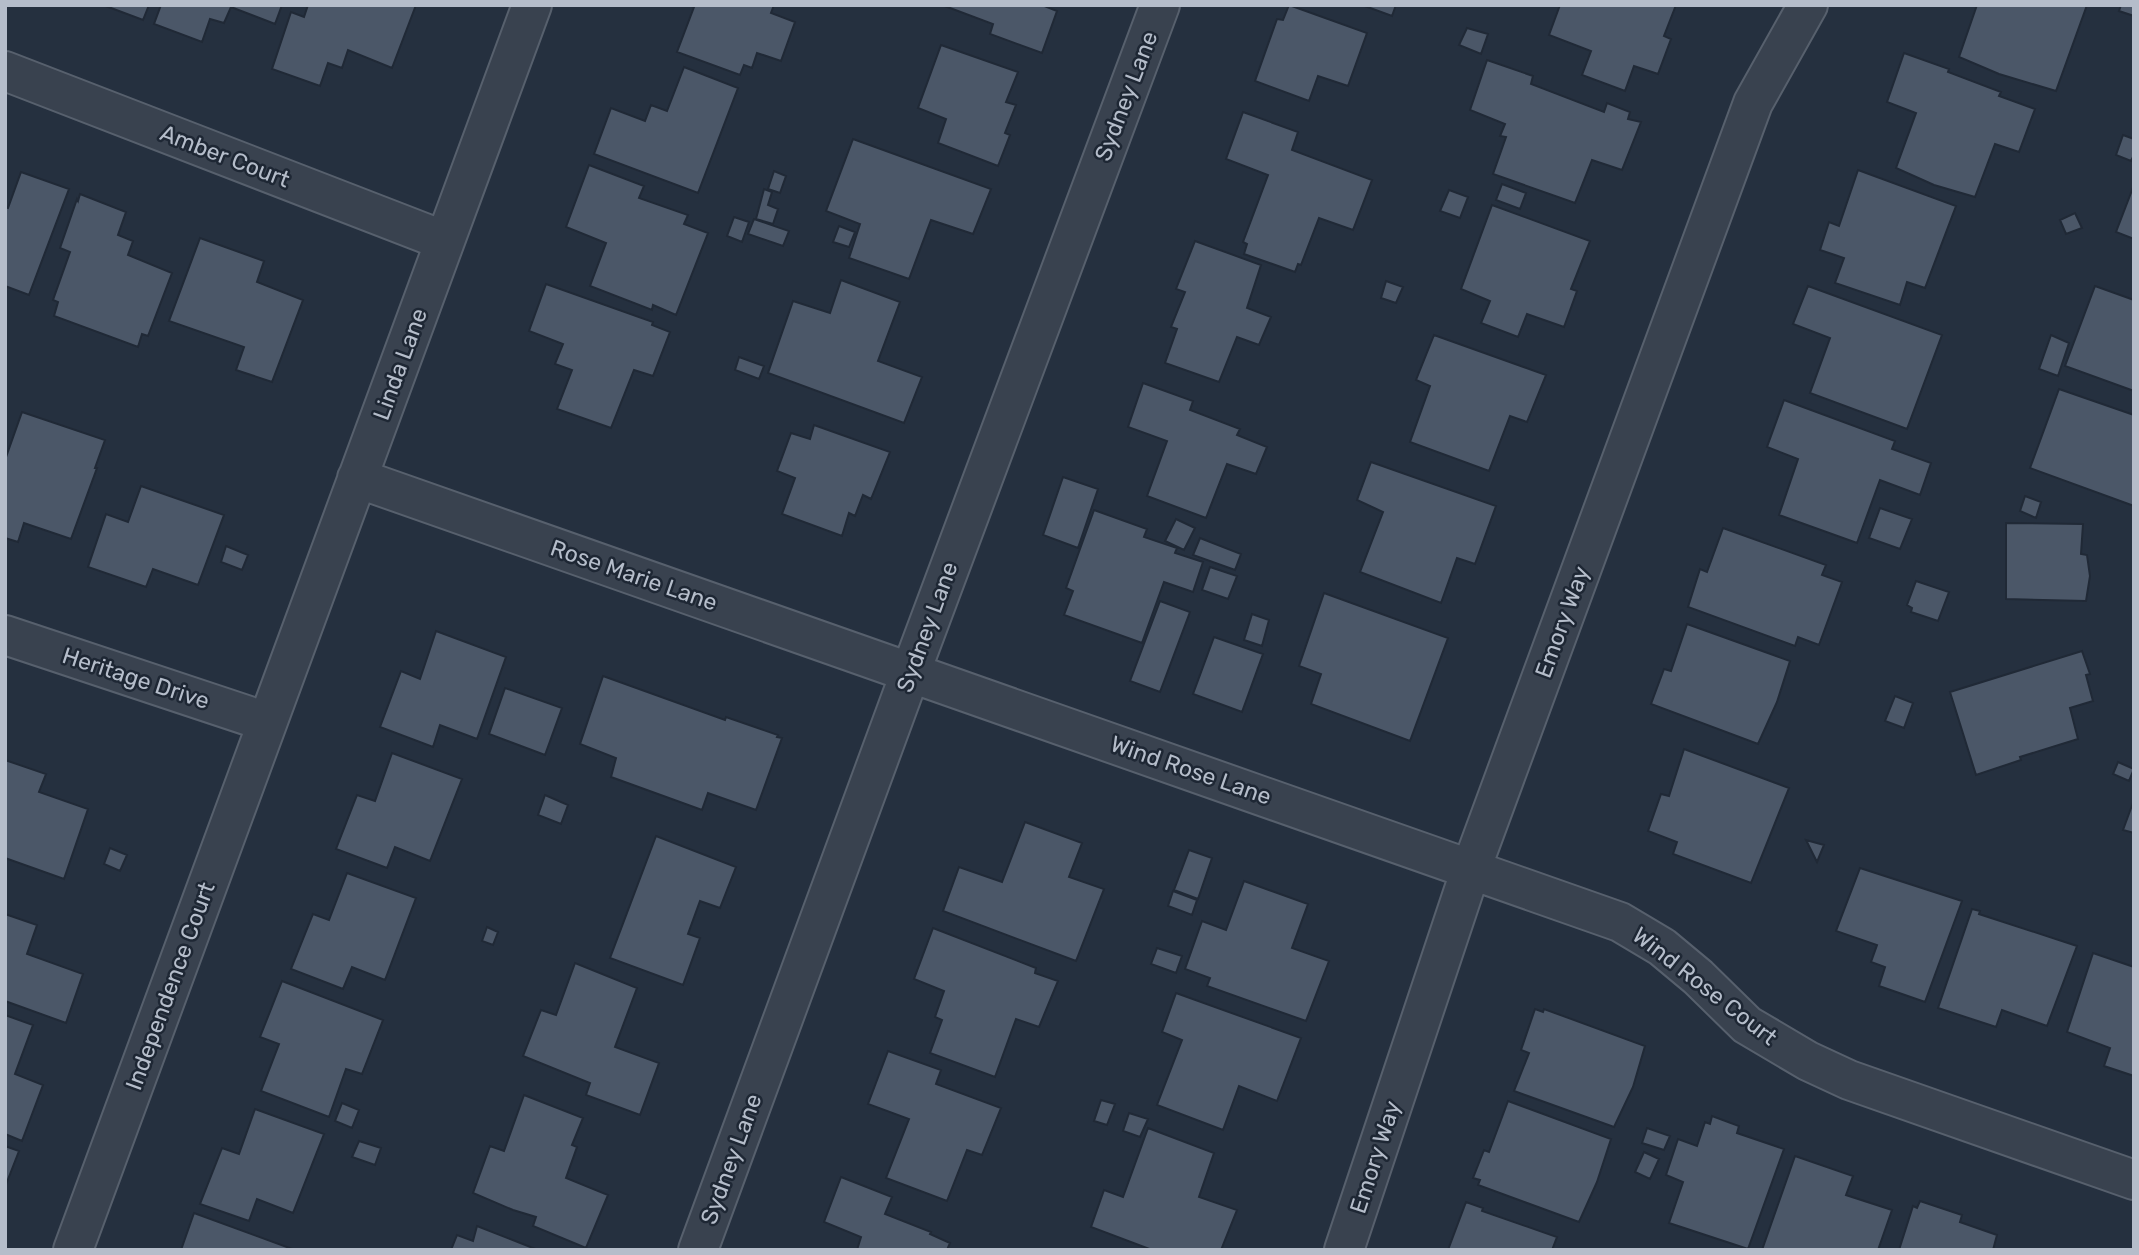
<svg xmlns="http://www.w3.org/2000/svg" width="2139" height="1255" font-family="Rubik,sans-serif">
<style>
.building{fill:#4b5768;stroke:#202936;stroke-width:2}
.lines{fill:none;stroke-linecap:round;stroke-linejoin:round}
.minor-casing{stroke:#57606d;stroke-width:42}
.minor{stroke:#39424f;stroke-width:38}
.labels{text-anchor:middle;stroke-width:5;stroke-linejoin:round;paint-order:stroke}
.street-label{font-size:23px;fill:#b5bdca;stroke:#1e2734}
</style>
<rect width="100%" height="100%" fill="#25303f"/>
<!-- building -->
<path class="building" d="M103 5H149L143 20Z
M161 5H282L275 24 231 7 224 23 210 19 202 42 154 24Z
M308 5H416L392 68 348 50 342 68 328 63 320 86 272 69 291 12 304 17Z
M690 5H774L771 13 795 22 781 61 757 53 752 68 744 65 740 75 677 52 694 7Z
M942 5H1042L1057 11 1042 53 990 34 993 24Z
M1289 5 1367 33 1348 86 1318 76 1309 101 1255 81 1277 19 1283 20Z
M1362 5H1396L1392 16Z
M1560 5H1676L1664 36 1671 39 1658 74 1634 66 1625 91 1582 75 1591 51 1549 35Z
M1977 5H2087L2056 91 1999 74 1959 57Z
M2121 5H2134V16L2119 11Z
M1467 28 1488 34 1481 54 1459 45Z
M941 45 1018 72 1006 102 1016 105 1005 133 1010 135 998 166 938 143 946 119 918 108Z
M1904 53 1949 69 1948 72 2001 92 1999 96 2035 109 2019 152 1995 144 1975 197 1934 185 1896 168 1916 113 1887 102Z
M1487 60 1533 76 1531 84 1604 112 1607 103 1630 112 1628 119 1641 122 1622 170 1592 160 1575 203 1493 174 1506 137 1500 136 1505 124 1470 110Z
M684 67 738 88 698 193 594 154 611 108 645 121 651 105 667 111Z
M1243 112 1298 132 1292 150 1372 180 1353 230 1319 218 1301 265 1298 264 1295 272 1244 254 1247 244 1243 242 1268 175 1226 159Z
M2123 135 2134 139V155L2131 161 2116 155Z
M853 139 991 189 973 234 931 220 909 279 849 258 860 224 826 211Z
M589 165 644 186 639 198 688 215 684 224 708 233 676 315 653 305 652 310 590 286 606 243 566 227Z
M1858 170 1956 206 1925 288 1907 282 1900 305 1835 283 1844 258 1820 250 1829 222 1839 226Z
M774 171 786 176 780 193 768 189Z
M21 172 69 189 29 295 5 286V207L8 208Z
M1502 184 1526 193 1520 209 1496 200Z
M2134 185V239L2116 232Z
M764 189 772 192 768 205 778 209 773 224 756 219Z
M1449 190 1468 197 1460 218 1440 211Z
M80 194 126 212 118 235 133 241 128 255 172 273 148 336 142 334 138 347 54 316 58 302 53 300 70 252 60 248 77 199 78 201Z
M1492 205 1590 241 1571 289 1577 291 1564 327 1527 314 1518 337 1481 323 1490 301 1461 289Z
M2075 213 2082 228 2066 234 2060 220Z
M734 217 749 222 742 242 727 236Z
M754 219 789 231 783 246 748 234Z
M839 226 855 232 849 247 833 242Z
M200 238 264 261 257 282 303 300 272 382 236 370 244 347 169 321Z
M1195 241 1261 265 1247 308 1271 317 1259 345 1237 337 1219 382 1165 363 1177 329 1171 327 1185 292 1176 289Z
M841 280 900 302 878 361 922 377 904 423 768 373 793 301 830 313Z
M1386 281 1403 287 1396 303 1381 298Z
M546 284 653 322 652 325 670 332 653 376 634 370 611 428 557 409 572 370 555 364 563 344 529 331Z
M1808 286 1942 335 1907 429 1810 393 1830 338 1793 324Z
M2095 286 2134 300V391L2065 366Z
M1434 335 1546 375 1527 422 1510 416 1489 471 1410 442 1430 386 1416 380Z
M2051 335 2069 343 2058 376 2039 369Z
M739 357 764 366 759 379 735 370Z
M1143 383 1193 401 1190 410 1240 429 1237 435 1267 447 1256 474 1227 464 1206 518 1147 496 1167 441 1128 427Z
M2059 389 2134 415V506L2030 468Z
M1784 400 1895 441 1892 449 1931 463 1920 495 1880 480 1857 543 1779 515 1798 459 1767 447Z
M22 412 105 440 95 468H97L71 539 24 523 18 542 5 538V460Z
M814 425 890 452 871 499 863 495 855 516 849 513 842 536 782 514 795 478 777 471 791 433 810 439Z
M1371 462 1496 506 1475 564 1457 558 1441 603 1360 572 1383 512 1357 500Z
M1063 477 1098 489 1078 548 1043 535Z
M141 486 224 515 198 585 153 569 146 587 88 567 106 514 128 522Z
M2025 496 2041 502 2036 518 2020 511Z
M1880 508 1912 519 1900 549 1869 538Z
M1094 510 1147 529 1144 537 1177 548 1175 553 1203 562 1193 592 1164 582 1142 643 1064 615 1073 591 1066 588Z
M1176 519 1195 528 1184 550 1165 541Z
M2006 523 2083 524 2081 554 2087 555 2090 576 2086 601 2006 599Z
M1723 528 1826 565 1822 575 1842 582 1819 645 1798 637 1795 646 1688 607 1700 569 1707 572Z
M1200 538 1241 554 1235 570 1193 555Z
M226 546 248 555 242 570 221 562Z
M1210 567 1237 576 1228 599 1202 590Z
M1916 581 1949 592 1938 621 1911 612 1912 608 1907 605Z
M1324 593 1448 638 1410 741 1311 704 1321 674 1299 666Z
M1160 601 1190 612 1160 692 1130 681Z
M1252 614 1269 620 1262 646 1244 640Z
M1687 624 1790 661 1777 702 1758 744 1651 704 1664 669 1671 671Z
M436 631 506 657 477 739 440 725 433 747 380 727 401 671 420 679Z
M1214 637 1263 654 1242 712 1193 694Z
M2082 651 2090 674 2086 675 2093 701 2070 708 2078 739 2020 757 2021 760 1976 775 1950 692Z
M603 676 725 720 726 717 778 735 777 737 782 738 756 810 708 793 702 810 611 777 616 758 580 744Z
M505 688 562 708 545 755 489 734Z
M1895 696 1913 703 1904 728 1885 721Z
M1684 749 1789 788 1751 883 1673 854 1677 842 1648 831 1661 794 1669 796Z
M392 753 462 779 430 861 395 847 387 868 336 849 357 795 375 801Z
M5 760 46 774 39 792 88 809 64 879 5 858Z
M2118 762 2134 769 2129 781 2113 774Z
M545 795 568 805 561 824 538 815Z
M2134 800V833L2123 830Z
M1025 822 1082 843 1069 877 1104 889 1076 961 943 911 959 867 1002 882Z
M656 836 736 867 720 908 700 901 688 934 700 938 683 985 610 958Z
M1806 840 1824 845 1817 862Z
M110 848 127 855 120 871 104 864Z
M1189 850 1212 858 1198 899 1174 890Z
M1860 868 1962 901 1925 1002 1879 986 1885 967 1871 962 1877 945 1836 931Z
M347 873 416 898 385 980 352 967 343 989 291 969 313 914 329 920Z
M1244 881 1308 904 1292 948 1329 961 1306 1021 1207 986 1210 978 1185 969 1202 921 1226 930Z
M1173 891 1197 900 1192 915 1168 906Z
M1972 909 1980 911 1979 914 2077 946 2047 1026 2002 1010 1996 1027 1938 1008Z
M5 914 37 925 27 954 83 974 66 1023 5 1001Z
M487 927 498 932 493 945 482 941Z
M933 928 1036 968 1035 973 1058 981 1039 1027 1016 1019 995 1077 930 1053 942 1020 935 1017 944 991 914 979Z
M1157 948 1182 956 1176 973 1151 964Z
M2093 953 2134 967V1076L2104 1066 2110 1048 2067 1032Z
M575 963 637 988 615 1047 659 1063 640 1115 586 1095 590 1083 523 1056 541 1010 556 1015Z
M282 981 383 1020 362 1074 346 1069 329 1117 261 1091 279 1044 260 1037Z
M1176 993 1301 1038 1277 1101 1239 1086 1223 1130 1157 1105 1182 1040 1162 1032Z
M1535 1009 1543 1012 1544 1009 1645 1046 1633 1087 1614 1127 1514 1091 1529 1053 1521 1050Z
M5 1015 33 1025 15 1074 43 1085 22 1141 5 1134Z
M888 1051 941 1070 936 1084 1001 1108 982 1155 967 1150 947 1201 886 1178 909 1119 868 1104Z
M524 1095 583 1118 572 1145 577 1147 566 1178 608 1195 586 1248 533 1226 536 1217 513 1210 473 1193 490 1146 504 1151Z
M1101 1100 1115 1104 1107 1125 1094 1121Z
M1508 1101 1611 1139 1597 1182 1579 1222 1478 1185 1480 1180 1473 1178 1484 1150 1489 1152Z
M342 1103 359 1110 352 1128 335 1121Z
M255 1109 324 1134 293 1213 257 1199 249 1221 200 1204 222 1148 239 1154Z
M1129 1113 1148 1119 1140 1137 1123 1131Z
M1712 1116 1739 1126 1737 1133 1784 1149 1748 1249 1669 1223 1683 1182 1666 1175 1678 1139 1697 1146 1705 1122 1710 1124Z
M1148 1128 1214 1153 1199 1197 1237 1210 1221 1250H1152L1091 1227 1104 1190 1123 1197Z
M1647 1128 1670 1136 1664 1150 1642 1143Z
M359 1141 381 1148 375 1165 352 1157Z
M5 1146 19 1151 5 1187Z
M1644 1152 1659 1159 1650 1179 1635 1172Z
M1795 1156 1853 1176 1846 1195 1892 1210 1878 1250H1762Z
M841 1177 892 1197 885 1214 931 1232 930 1234 950 1243 947 1250H857L861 1237 824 1222Z
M1920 1201 1962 1215 1960 1222 1997 1235 1993 1250H1899L1913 1206 1917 1208Z
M1466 1202 1483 1208 1482 1211 1557 1237 1552 1250H1448Z
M194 1213 295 1250H181Z
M477 1226 538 1250H451L457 1235 473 1241Z"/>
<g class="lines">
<!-- minor casing -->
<g class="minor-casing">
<path id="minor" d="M5 71 445 241
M357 478 1620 922 1662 947 1698 977 1747 1025 1808 1061 1849 1080 2134 1180
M5 635 267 722
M73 1250 532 5
M698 1250 911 671 1160 5
M1344 1250 1471 869 1753 103 1808 5"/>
</g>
<!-- minor -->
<use href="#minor" class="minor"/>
</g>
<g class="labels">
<!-- street labels -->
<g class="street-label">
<text transform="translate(1126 96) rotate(-69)" y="8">Sydney Lane</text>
<text transform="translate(225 156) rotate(21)" y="8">Amber Court</text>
<text transform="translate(400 364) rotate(-70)" y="8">Linda Lane</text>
<text transform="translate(634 575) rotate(19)" y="8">Rose Marie Lane</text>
<text transform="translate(1562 622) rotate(-70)" y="8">Emory Way</text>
<text transform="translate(927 627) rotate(-70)" y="8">Sydney Lane</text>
<text transform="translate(136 678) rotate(18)" y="8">Heritage Drive</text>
<text transform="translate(1191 770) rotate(19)" y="8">Wind Rose Lane</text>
<text transform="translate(170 986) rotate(-70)" y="8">Independence Court</text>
<text transform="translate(1705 986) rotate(38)" y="8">Wind Rose Court</text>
<text transform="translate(1375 1157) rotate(-72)" y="8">Emory Way</text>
<text transform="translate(731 1159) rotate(-70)" y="8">Sydney Lane</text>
</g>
</g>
<!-- border -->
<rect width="2139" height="1255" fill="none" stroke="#b5bdca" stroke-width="14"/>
</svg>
